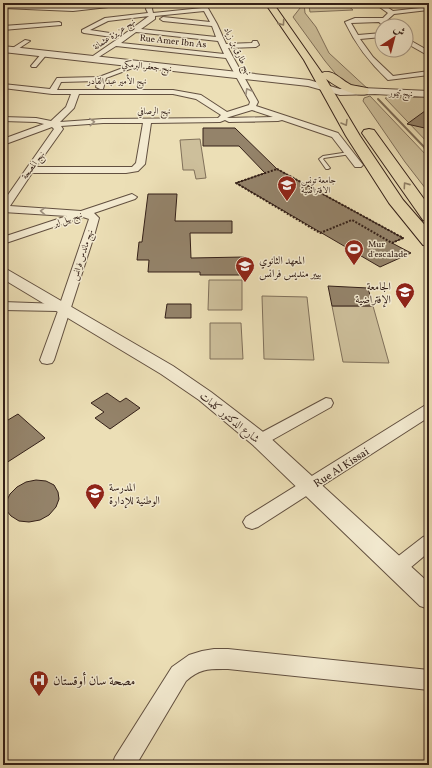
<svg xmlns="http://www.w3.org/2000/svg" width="432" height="768" font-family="Vollkorn,Amiri,serif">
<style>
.green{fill:#cdbf9b;stroke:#80705a}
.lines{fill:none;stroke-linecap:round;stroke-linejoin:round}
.stream-far1{stroke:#7d6c56;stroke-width:2}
.stream{stroke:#7d6c56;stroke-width:3}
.building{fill:#94836a;stroke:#342018}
.service-casing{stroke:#625040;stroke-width:2}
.minor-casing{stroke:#625040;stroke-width:2}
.tertiary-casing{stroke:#625040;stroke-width:2}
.trunk-casing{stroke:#342018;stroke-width:2}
.path{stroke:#342018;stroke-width:2;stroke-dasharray:2 1.5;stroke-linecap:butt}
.service{fill:#f3ead0;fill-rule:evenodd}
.minor{fill:#f3ead0;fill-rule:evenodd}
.tertiary{fill:#f3ead0;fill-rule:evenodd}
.trunk{fill:#ecdfb6;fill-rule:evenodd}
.oneway{stroke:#908067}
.oneway2{stroke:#9d8f7d}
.labels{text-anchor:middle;stroke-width:3;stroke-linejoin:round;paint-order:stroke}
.far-street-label{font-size:9px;fill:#342018;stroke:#f3ead0}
.far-poi-label{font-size:9px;fill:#342018;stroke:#f3ead0;text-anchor:start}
.poi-label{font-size:11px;fill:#342018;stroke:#f3ead0;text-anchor:start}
.street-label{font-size:11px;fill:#342018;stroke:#f3ead0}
.near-poi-label{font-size:13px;fill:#342018;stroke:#f3ead0;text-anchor:start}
</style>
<rect width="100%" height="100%" fill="#ecdfb6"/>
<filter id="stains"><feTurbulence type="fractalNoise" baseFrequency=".005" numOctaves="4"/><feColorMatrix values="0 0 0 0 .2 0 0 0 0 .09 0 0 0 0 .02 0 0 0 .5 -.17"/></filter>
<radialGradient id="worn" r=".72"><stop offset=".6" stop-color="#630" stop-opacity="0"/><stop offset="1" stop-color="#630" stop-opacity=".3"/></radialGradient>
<!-- green -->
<path class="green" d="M304 3 305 13 316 27 329 53 369 90 344 84 325 61 293 17Z
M346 4 353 10 310 12 309 6Z
M370 96 429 158V193L405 162 363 101 364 98Z
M429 97V144L385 98Z
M200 139 206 178 196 179 194 170H183L180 140Z
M209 280H242V310H208Z
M262 296 307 297 314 360 264 359Z
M332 306H373L389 363 343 362Z
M210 323H241L243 359H210Z"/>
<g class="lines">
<!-- stream-far1 -->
<path class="stream-far1" d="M378 99 426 149"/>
<!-- stream -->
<path class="stream" d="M425 148 429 153"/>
</g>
<!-- building -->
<path class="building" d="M429 108V129L407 124Z
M203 128H235L277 169 403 238 392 243 411 253 380 267 236 183 265 173 239 146H203Z
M148 194H177L175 221H232V233H190L191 258 244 257 246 275H200V272H148L149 260H137L139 242H142Z
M328 286 368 288 373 306H332Z
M167 304H191V318H165Z
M107 393 120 402 126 398 140 408 110 429 95 418 104 412 91 403Z
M18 414 45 438 3 465V423Z
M36 480 46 481 54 485 58 492 59 499 56 507 49 515 40 520 29 522 19 521 11 516 6 510V502L10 494 17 487 26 482Z"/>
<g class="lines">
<!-- service casing -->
<g class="service-casing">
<path id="service" d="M349 152 351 153V154L324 158 323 159 330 168 328 169H326L319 159 323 156Z"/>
</g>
<!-- minor casing -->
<g class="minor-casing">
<path id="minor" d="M111 3H129L126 5 73 11 3 8V4L73 7Z
M147 3H153L152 9 153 13 202 8 199 3H205L217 24 226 44 252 43 253 41H257L259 45 256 47 228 48 258 102 256 106 338 133 363 165 361 167H355L332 137 282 120 278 121 229 122 225 120 220 122 151 123 145 164 138 171 126 173H32L10 206 81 211 132 194 137 197 135 199 94 213 99 218 94 236 54 360 52 363 47 364 42 363 40 360 58 311 3 310V302L60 304 89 219 83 217 3 244V237L67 216 3 212V202L54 129 52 127 3 145V139L44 124 36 122 3 121V117L36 118 51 121 66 107 71 94H52L3 88V84L50 89 57 78 99 77 136 63 138 64V66L106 78 103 89H100L96 87 98 81 61 82 57 90H173L201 95 227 112 249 105 250 102 226 58 116 46 94 60H90V58L119 38 84 33 82 32V30L105 18 148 13 146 9ZM204 11 210 22 163 17 160 19 163 21 212 26 216 37 141 29 155 19V16ZM149 16 123 35 90 30 108 21ZM136 32 218 41 224 54 121 43ZM79 94H173L196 99 221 115 218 118 103 119 60 122 74 108ZM252 110 273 117 227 118 229 117ZM103 123H143L136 163 132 167H36L63 129 61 126Z
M307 3H363L360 5 317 7Z
M374 3H381L393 11 429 7 428 10 394 14 385 22 389 26H383L379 22 351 23 358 35 382 33V37L360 39 373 57 393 76 429 71V75L388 80C369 62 356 45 345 22L355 18H383L388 13Z
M59 22 61 23V25L3 30V26Z
M406 38 429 51V56L406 43Z
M25 40 30 41 15 51H11V49Z
M42 53 47 54 36 67H32L31 66Z
M326 398 331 399 333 403 331 407 265 444 260 446 255 444 252 440 255 436Z
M429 405V417L258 527 252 529 246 527 243 522 246 517 424 406Z
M429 535V552L404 573 398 575 392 573 389 567 392 561 423 537Z
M214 649H228L429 670V690L228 669C210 669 200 668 186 681L136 765H112L115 757 172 667 189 655 202 651Z"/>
</g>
<!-- tertiary casing -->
<g class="tertiary-casing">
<path id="tertiary" d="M3 46 309 80 340 89 362 88 429 91V97L375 94 340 95 308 86 3 52Z
M3 269 8 270 173 366 211 392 267 435 429 583V609L420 606 253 445 199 400 161 374 3 279Z"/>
</g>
<!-- trunk casing -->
<g class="trunk-casing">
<path id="trunk" d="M265 3H273L322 73C332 68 342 81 351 85 356 86 362 87 367 88L369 91 367 94C353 97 337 87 326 79L360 136 403 200 429 230V246L423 245 389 203 346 136 304 60Z
M369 129 374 130 429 206V222L423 220 362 133 364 130Z"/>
</g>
<!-- path -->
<path class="path" d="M277 169 403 238 392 243 352 220 320 233 236 183Z"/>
<!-- service -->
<use href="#service" class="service"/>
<!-- minor -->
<use href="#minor" class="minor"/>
<!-- tertiary -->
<use href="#tertiary" class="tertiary"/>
<!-- trunk -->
<use href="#trunk" class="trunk"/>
</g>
<!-- one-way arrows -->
<defs><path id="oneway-chevron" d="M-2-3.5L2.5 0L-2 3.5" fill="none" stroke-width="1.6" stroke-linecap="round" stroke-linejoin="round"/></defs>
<g class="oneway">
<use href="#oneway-chevron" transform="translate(282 23) rotate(55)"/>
<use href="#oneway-chevron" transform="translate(345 123) rotate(59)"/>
<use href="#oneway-chevron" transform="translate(406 185) rotate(-125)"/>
</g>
<g class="oneway2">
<use href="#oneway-chevron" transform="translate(248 91) rotate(-120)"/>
<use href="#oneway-chevron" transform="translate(92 122) rotate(-5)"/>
<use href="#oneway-chevron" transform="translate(43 211) rotate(-176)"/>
</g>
<!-- icons -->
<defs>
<g id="university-pin" transform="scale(1)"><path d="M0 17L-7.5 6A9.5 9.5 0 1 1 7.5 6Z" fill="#8f2418" stroke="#f3ead0"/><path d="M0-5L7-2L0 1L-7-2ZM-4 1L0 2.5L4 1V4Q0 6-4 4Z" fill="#fff"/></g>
<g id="stadium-pin" transform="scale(1)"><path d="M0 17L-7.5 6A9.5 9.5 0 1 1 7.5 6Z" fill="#8f2418" stroke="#f3ead0"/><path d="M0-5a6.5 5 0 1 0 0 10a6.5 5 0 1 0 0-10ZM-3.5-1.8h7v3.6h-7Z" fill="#fff"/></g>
<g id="school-pin" transform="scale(1)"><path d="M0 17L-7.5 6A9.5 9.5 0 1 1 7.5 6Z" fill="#8f2418" stroke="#f3ead0"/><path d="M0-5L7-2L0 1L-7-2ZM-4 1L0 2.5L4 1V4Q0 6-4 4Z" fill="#fff"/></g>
<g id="hospital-pin" transform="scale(1)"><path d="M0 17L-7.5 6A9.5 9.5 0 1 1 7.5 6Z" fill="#8f2418" stroke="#f3ead0"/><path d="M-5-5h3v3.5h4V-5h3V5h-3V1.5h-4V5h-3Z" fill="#fff"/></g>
</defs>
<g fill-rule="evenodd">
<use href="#university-pin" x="287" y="185"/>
<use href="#stadium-pin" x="354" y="249"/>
<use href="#school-pin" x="245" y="266"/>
<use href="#university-pin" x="405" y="292"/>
<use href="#university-pin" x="95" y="493"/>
<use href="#hospital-pin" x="39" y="680"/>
</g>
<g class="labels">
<!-- far-street labels -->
<g class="far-street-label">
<text transform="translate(114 34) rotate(-34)" y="3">نهج عزيزة عثمانة</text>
<text transform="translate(173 41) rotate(6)" y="3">Rue Amer Ibn As</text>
<text transform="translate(238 51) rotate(64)" y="3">نهج طارق بن زياد</text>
<text transform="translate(147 66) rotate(6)" y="3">نهج جعفر البرمكي</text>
<text x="117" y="84">نهج الأمير عبد القادر</text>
<text transform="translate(401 93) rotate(3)" y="3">نهج تيمور</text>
<text x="154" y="114">نهج الرصافي</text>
<text transform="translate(33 165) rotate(-53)" y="3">نهج المصحة</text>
<text transform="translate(68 219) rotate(-19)" y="3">نهج بيل اير</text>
<text transform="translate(82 255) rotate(-72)" y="3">نهج ماندس فرانس</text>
</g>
<!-- far-poi labels -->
<g class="far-poi-label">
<text x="301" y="183">جامعة تونس<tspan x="301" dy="10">الافتراضية</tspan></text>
<text x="368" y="247">Mur<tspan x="368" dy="10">d'escalade</tspan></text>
</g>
<!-- poi labels -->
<g class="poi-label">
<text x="259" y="264">المعهد الثانوي<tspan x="259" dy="13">بيير منديس فرانس</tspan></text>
<text x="391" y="290" text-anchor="end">الجامعة<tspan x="391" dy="13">الإفتراضية</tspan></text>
<text x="109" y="491">المدرسة<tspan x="109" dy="13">الوطنية للإدارة</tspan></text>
</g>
<!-- street labels -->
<g class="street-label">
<text transform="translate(230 417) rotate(39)" y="4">شارع الدكتور كلمات</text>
<text transform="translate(341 467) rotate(-33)" y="4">Rue Al Kissai</text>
</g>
<!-- near-poi labels -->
<g class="near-poi-label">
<text x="53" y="685">مصحة سان أوقستان</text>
</g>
</g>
<!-- margin -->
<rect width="432" height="768" fill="none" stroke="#ecdfb6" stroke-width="16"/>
<rect x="4" y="4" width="424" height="760" fill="none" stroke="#342018" stroke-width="2"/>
<rect x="8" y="8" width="416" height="752" fill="none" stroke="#342018"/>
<!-- north arrow -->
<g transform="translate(394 38) rotate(36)"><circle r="19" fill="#f3ead0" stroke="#a79986"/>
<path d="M0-3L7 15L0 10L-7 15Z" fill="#8f2418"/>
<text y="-6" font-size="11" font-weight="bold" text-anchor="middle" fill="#342018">ش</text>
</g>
<rect width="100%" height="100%" filter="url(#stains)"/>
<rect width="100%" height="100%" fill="url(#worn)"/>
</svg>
